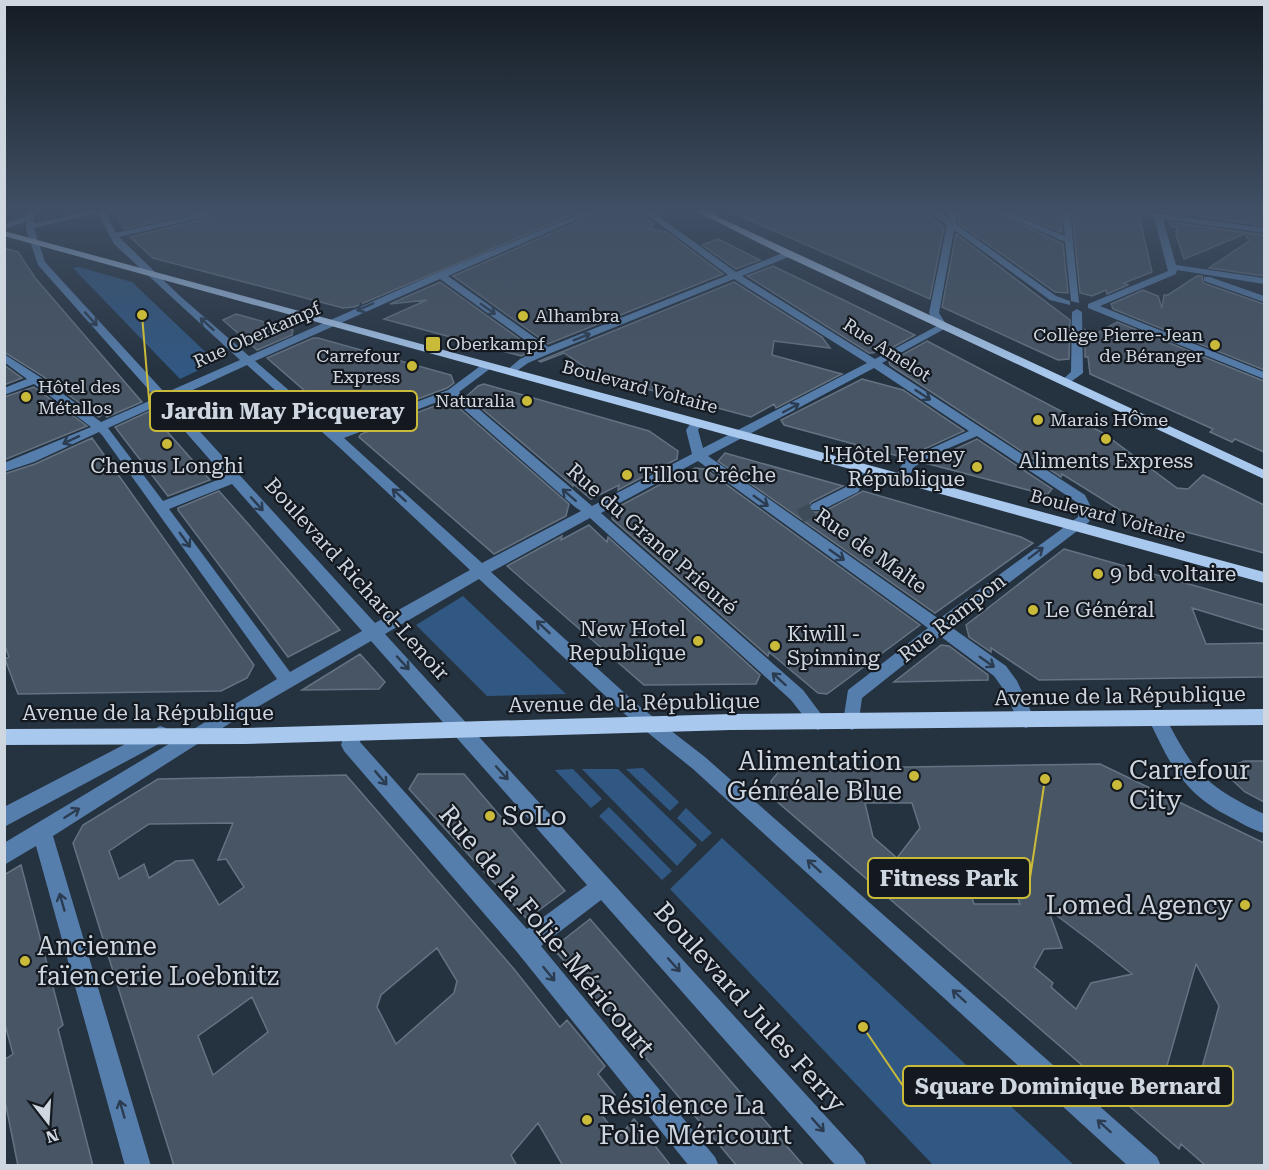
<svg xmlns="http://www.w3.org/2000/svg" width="1269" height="1170" font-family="'Roboto Serif',serif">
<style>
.green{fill:#315883}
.building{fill:#485565;stroke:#647383;stroke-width:1.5;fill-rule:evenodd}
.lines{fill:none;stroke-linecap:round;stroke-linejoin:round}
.minor-tunnel{stroke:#3e4b58;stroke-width:14;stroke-dasharray:14 8;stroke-linecap:butt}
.minor{fill:#567eac;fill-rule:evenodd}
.major{fill:#a8c8ee;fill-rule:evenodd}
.oneway{stroke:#2b3c51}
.poi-dot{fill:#caba3a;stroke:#141920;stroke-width:2}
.labels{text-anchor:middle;stroke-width:4.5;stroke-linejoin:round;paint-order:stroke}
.far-poi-label{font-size:18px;fill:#ced6df;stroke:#141920;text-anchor:start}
.far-street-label{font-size:18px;fill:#ced6df;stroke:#141920}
.poi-label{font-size:21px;fill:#ced6df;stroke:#141920;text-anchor:start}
.street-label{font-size:21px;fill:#ced6df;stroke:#141920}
.near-poi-label{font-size:26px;fill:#ced6df;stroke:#141920;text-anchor:start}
.near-street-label{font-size:26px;fill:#ced6df;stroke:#141920}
.leader{fill:none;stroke:#caba3a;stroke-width:2}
.callout-dot{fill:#caba3a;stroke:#141920;stroke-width:2}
.callout{fill:#141920;stroke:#caba3a;stroke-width:2}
.callout-label{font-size:22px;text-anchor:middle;font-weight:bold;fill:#ced6df}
</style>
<rect width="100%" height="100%" fill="#253240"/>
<!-- green -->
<path class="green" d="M79 267 132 282 216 362 180 379 73 268Z
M463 596 566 694 487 696 416 625Z
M643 768 679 802 670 811 626 769Z
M573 769 602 799 591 808 555 770Z
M582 769H618L697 845 677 866Z
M609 807 672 871 662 880 599 816Z
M686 808 712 833 702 842 677 818Z
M722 838 1074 1165H933L670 889Z"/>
<!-- building -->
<path class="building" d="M114 211H202L124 229Z
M224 211H582L354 307 343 308 153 258 130 237 222 215Z
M599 211H637L654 224 651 229 666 232 723 274 548 344 453 276 598 213Z
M729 211H922L944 227 930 299Z
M961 211H993L1063 244 1068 293 1055 292 958 223Z
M1010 211H1060L1062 232Z
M1072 211H1138L1152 272 1124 283 1128 285 1107 294 1106 290 1092 296 1080 293Z
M1163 211H1249L1264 213V226Z
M1169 222 1264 235V276L1209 268 1249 241 1245 234 1184 259 1176 235 1177 227 1171 226Z
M956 234 1070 320 1069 359 1058 360 942 307Z
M718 239 760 260 736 269 702 245Z
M4 248 18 252 36 279 142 402 107 417 104 413 99 417 41 375 4 352Z
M773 266 866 311 915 335 888 350 887 346 873 353H869L747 276Z
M1197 276H1202L1203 283 1264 304V370L1113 309 1111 304 1143 290 1158 296 1162 308 1164 295H1168Z
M440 282 535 350 521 356 384 319 427 300 390 304Z
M734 282 822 337 830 348 774 341 772 355 842 374 776 408 774 404 751 417 598 376 564 353 541 362 539 361Z
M236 314 293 330 292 335 257 350 223 320Z
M1117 322 1264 381V452L1235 439 1232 442 1210 432 1213 429 1090 374 1088 357H1085V330L1092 336Z
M313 338H318L451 375 454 383 447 388 351 424H343L267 358Z
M927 341 1103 433 1177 488 1188 489 1203 475 1264 505V553L1131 517 1062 474 1061 477 890 365 889 362Z
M4 365 22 378 4 385Z
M862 379 903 390 964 431 905 458 784 425 781 420Z
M484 384 649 431 678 451 677 459 618 490 619 485 591 499 573 484V486L467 396 478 386Z
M34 387 87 426 4 460V397Z
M450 400 569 504 566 516 494 554 359 437 361 434Z
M150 411 164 428 210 480 168 496 115 427Z
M92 438 254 665 247 678 221 691 18 694 5 659 9 657 4 643V474L35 464Z
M977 439 1052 489 1047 495 925 463Z
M725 453 843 486 811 502 808 508 812 512H823L863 491 1021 537 1033 543 935 613 718 461Z
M695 468 705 469 920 625 827 694 818 693 769 652 768 656 612 519 614 509 676 476 675 479Z
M219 491 250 526 340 630 288 657 178 510V508Z
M589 525 607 542 608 537 760 675 756 684 644 685 507 566 562 536 561 540Z
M1064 549 1264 605V630L1192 608 1206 644 1264 643V677L1039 680 991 648V652L969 637 966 625Z
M941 645 949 646 988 675V680L894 682Z
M360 654 385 682 379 689 302 690Z
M1244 761H1264V802L1245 792 1232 780 1230 767Z
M1100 764 1264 843V1166H1206L1181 1144 1179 1149 773 798 771 781 781 769ZM865 803H912L920 828 897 858 873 837ZM1009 872 1020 904H974L964 873ZM1048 909 1093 943 1132 974 1091 983 1076 1009 1051 987 1053 983 1034 967 1044 949 1062 948ZM1196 964 1219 1006 1193 1100 1164 1076Z
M418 774H464L565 891 527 919 409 789Z
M346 775 514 969 560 1027 567 1020 605 1066 598 1074 615 1095 600 1113 619 1137 634 1119 671 1166H563L538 1123 511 1155 517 1166H174L73 843 83 825 158 779ZM233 823 218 860 226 859 244 887 219 905 193 860 176 861 149 878 144 864 119 879 109 851 149 824ZM437 948 457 981 454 993 396 1044 377 1007 381 995ZM252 997 268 1032 213 1075 198 1036Z
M21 865 63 1025 58 1029 93 1166H18L4 1096V1060L13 1054 4 1021V875Z
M590 919 689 1033 804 1166H737L553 948Z"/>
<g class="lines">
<!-- minor-tunnel -->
<path class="minor-tunnel" d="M800 516 817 507"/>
<!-- minor -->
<path class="minor" d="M26 211H34V224L89 211H105L116 233 210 211H222L221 213 119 237 180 296 249 356 437 273 587 211H597L448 276 548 347 728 275 642 211H651L736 272 785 252H791V256L742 276 875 359 937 326 929 313 947 225 929 211H938L948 218 950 211H958L956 224 1056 296 1070 301V305L1050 300 954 230 939 313 948 327 882 363 1085 495 1093 511 1089 522 951 627 1006 666 1017 681 1035 720 1032 725 1026 728 1020 725 1004 690 994 676 940 636 862 698 858 727 852 730 846 727 843 722 848 690 928 628 698 461 601 513 803 690 827 722 824 727 818 730 812 727 791 700 590 518 491 572 639 706 705 757 1157 1157 1161 1166H1128L693 769 627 716 479 579 385 634 863 1157 867 1166H836L601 900 541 946 715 1157 719 1166H689L517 952 344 751 341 745 347 727 353 725 359 727 362 733 360 742 527 929 587 885 371 641 235 720 53 836 151 1166H125L36 846 4 865V843L277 679 102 435 99 432 34 462 4 472V463L91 427 34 384 4 395V388L27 379 4 362V354L40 377 101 422 156 398 38 265 26 229V222L4 229V224L26 216ZM98 213 114 244 240 360 165 393 45 262 34 228ZM440 279 539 350 520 359 507 370 505 372 511 375 528 363 551 353 734 279 867 363 703 448 698 430 703 423 701 420H693L686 430 692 454 592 506 459 392 491 368V364H483L448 390 337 432 255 361ZM247 365 340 448 470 570 375 623 171 400ZM874 368 969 431 904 461 894 479 896 482H906L914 467 935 454 977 436 1075 501 1079 511 1078 517 939 619 708 456ZM450 397 575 507 581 511 482 563 344 438ZM161 404 225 477 163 501 108 428ZM232 484 362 631 290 672 169 509Z
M712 211H721L711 218H705V214Z
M995 211H1005L1065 236 1062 211H1070L1079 303 1071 301 1065 242Z
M1140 211 1264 228V233L1163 219 1176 265 1264 278V284L1177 270 1176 274 1100 306 1264 372V379L1088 308V304L1168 271 1154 217Z
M1204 277H1210L1264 296V302L1204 281Z
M1077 309 1082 312 1083 373 1065 386 1059 383 1071 372 1072 312Z
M866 466 872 470 858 492 822 510H812L810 507 812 504 848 486 861 467Z
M1157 710 1163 713C1195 773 1202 784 1264 814V833C1253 830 1241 823 1230 817 1183 793 1170 764 1148 718L1151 713Z
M160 726 166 728 169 734 166 740 4 827V807Z"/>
<!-- major -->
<path class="major" d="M696 211H705L1264 470V479L785 256Z
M4 231 1264 572V583L4 236Z
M1264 709V725L731 730 244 744 4 745V729L244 728 731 714Z"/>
</g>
<!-- one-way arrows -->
<defs><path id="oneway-shaft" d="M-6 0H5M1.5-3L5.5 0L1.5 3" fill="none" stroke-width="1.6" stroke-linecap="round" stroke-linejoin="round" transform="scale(1.5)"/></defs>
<g class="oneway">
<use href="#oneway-shaft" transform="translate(365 307) rotate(157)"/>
<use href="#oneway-shaft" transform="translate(488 309) rotate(35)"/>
<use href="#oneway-shaft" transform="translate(91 319) rotate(48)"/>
<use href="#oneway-shaft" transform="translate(207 324) rotate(-138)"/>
<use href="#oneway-shaft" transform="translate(582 337) rotate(-22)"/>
<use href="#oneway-shaft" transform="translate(923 395) rotate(33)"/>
<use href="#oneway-shaft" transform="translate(791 408) rotate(-28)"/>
<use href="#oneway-shaft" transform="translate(71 440) rotate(155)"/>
<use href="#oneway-shaft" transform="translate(399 495) rotate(-138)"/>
<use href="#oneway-shaft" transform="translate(569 495) rotate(-139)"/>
<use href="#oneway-shaft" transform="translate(761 501) rotate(35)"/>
<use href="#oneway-shaft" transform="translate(257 504) rotate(48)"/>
<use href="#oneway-shaft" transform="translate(185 540) rotate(54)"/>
<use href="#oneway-shaft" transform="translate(1036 553) rotate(-37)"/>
<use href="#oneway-shaft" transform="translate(837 555) rotate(35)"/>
<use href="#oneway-shaft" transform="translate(543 627) rotate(-137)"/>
<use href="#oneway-shaft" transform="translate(987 662) rotate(35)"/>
<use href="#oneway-shaft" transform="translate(403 663) rotate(47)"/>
<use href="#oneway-shaft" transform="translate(779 679) rotate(-138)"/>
<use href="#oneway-shaft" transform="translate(502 773) rotate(48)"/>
<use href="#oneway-shaft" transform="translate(381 778) rotate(50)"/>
<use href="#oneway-shaft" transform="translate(72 813) rotate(-32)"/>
<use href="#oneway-shaft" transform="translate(814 866) rotate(-138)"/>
<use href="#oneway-shaft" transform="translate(62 902) rotate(-106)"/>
<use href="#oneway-shaft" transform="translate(674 965) rotate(48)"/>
<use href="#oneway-shaft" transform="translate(549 974) rotate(51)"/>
<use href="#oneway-shaft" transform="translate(959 996) rotate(-138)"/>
<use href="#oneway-shaft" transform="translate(122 1109) rotate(-106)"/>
<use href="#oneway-shaft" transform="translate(818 1125) rotate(48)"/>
<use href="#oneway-shaft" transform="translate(1104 1126) rotate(-138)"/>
</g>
<!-- sky -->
<linearGradient id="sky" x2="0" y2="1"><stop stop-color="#141c23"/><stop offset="0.56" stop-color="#404f64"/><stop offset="1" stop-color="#404f64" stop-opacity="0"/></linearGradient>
<rect width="1269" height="374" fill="url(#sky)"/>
<!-- markers -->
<g class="poi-dot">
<circle cx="523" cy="316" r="6"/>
<rect x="425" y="336" width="16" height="16" rx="3"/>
<circle cx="1215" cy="345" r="6"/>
<circle cx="412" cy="366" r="6"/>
<circle cx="26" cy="397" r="6"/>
<circle cx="527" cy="401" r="6"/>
<circle cx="1038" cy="420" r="6"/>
<circle cx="1106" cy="439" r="6"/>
<circle cx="167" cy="444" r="6"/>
<circle cx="977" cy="467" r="6"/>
<circle cx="627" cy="475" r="6"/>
<circle cx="1098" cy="574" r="6"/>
<circle cx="1033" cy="610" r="6"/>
<circle cx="698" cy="641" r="6"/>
<circle cx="775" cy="646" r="6"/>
<circle cx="914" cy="776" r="6"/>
<circle cx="1117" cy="785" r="6"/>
<circle cx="490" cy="816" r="6"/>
<circle cx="1245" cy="905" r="6"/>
<circle cx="25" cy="961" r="6"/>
<circle cx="587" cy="1120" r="6"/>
</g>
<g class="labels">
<!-- far-poi labels -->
<g class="far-poi-label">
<text x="535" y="322">Alhambra</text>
<text x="1203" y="341" text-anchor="end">Collège Pierre-Jean<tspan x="1203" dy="21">de Béranger</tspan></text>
<text x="446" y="350">Oberkampf</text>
<text x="400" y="362" text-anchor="end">Carrefour<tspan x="400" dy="21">Express</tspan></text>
<text x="38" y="393">Hôtel des<tspan x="38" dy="21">Métallos</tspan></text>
<text x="515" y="407" text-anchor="end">Naturalia</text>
<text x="1050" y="426">Marais HÔme</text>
</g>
<!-- far-street labels -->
<g class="far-street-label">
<text transform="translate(257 335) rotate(-24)" y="6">Rue Oberkampf</text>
<text transform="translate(887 350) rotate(33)" y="6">Rue Amelot</text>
<text transform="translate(640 387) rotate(15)" y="6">Boulevard Voltaire</text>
<text transform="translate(1108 516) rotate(15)" y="6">Boulevard Voltaire</text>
</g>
<!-- poi labels -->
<g class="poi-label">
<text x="965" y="462" text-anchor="end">l'Hôtel Ferney<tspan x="965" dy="24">République</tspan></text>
<text x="1106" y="468" text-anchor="middle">Aliments Express</text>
<text x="167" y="473" text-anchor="middle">Chenus Longhi</text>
<text x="639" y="482">Tillou Crêche</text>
<text x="1110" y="581">9 bd voltaire</text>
<text x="1045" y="617">Le Général</text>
<text x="686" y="636" text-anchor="end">New Hotel<tspan x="686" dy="24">Republique</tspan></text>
<text x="787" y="641">Kiwill -<tspan x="787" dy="24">Spinning</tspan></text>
</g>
<!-- street labels -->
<g class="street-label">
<text transform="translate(652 539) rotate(41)" y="7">Rue du Grand Prieuré</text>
<text transform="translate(871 551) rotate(35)" y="7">Rue de Malte</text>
<text transform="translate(357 579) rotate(48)" y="7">Boulevard Richard-Lenoir</text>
<text transform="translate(952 618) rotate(-38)" y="7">Rue Rampon</text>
<text transform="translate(1120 696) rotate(-1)" y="7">Avenue de la République</text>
<text transform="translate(634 703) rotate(-1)" y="7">Avenue de la République</text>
<text x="148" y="720">Avenue de la République</text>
</g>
<!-- near-poi labels -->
<g class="near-poi-label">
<text x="902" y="770" text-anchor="end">Alimentation<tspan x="902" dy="30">Génréale Blue</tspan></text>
<text x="1129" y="779">Carrefour<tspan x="1129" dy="30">City</tspan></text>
<text x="502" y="825">SoLo</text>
<text x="1233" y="914" text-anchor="end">Lomed Agency</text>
<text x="37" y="955">Ancienne<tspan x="37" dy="30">faïencerie Loebnitz</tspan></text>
<text x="599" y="1114">Résidence La<tspan x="599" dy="30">Folie Méricourt</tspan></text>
</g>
<!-- near-street labels -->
<g class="near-street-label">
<text transform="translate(547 931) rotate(50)" y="9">Rue de la Folie-Méricourt</text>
<text transform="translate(750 1007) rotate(48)" y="9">Boulevard Jules Ferry</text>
</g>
</g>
<!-- callouts -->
<path class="leader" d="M142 315L150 411M1045 779L1030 878M863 1027L903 1086"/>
<g class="callout-dot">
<circle cx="142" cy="315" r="6"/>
<circle cx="1045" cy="779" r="6"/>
<circle cx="863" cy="1027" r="6"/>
</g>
<g class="callout">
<rect x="150" y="391" width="267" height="40" rx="6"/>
<rect x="868" y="858" width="162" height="40" rx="6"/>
<rect x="903" y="1066" width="330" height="40" rx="6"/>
</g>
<g class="callout-label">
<text x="283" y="419">Jardin May Picqueray</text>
<text x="949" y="886">Fitness Park</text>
<text x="1068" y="1094">Square Dominique Bernard</text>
</g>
<!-- border -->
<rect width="1269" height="1170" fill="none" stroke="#ced6df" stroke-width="12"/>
<!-- north arrow -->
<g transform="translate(48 1122) rotate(163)" stroke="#141920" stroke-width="4.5" paint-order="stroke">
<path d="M0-4.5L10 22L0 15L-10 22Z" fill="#ced6df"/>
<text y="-9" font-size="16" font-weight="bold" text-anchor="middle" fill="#ced6df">N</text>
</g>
</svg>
